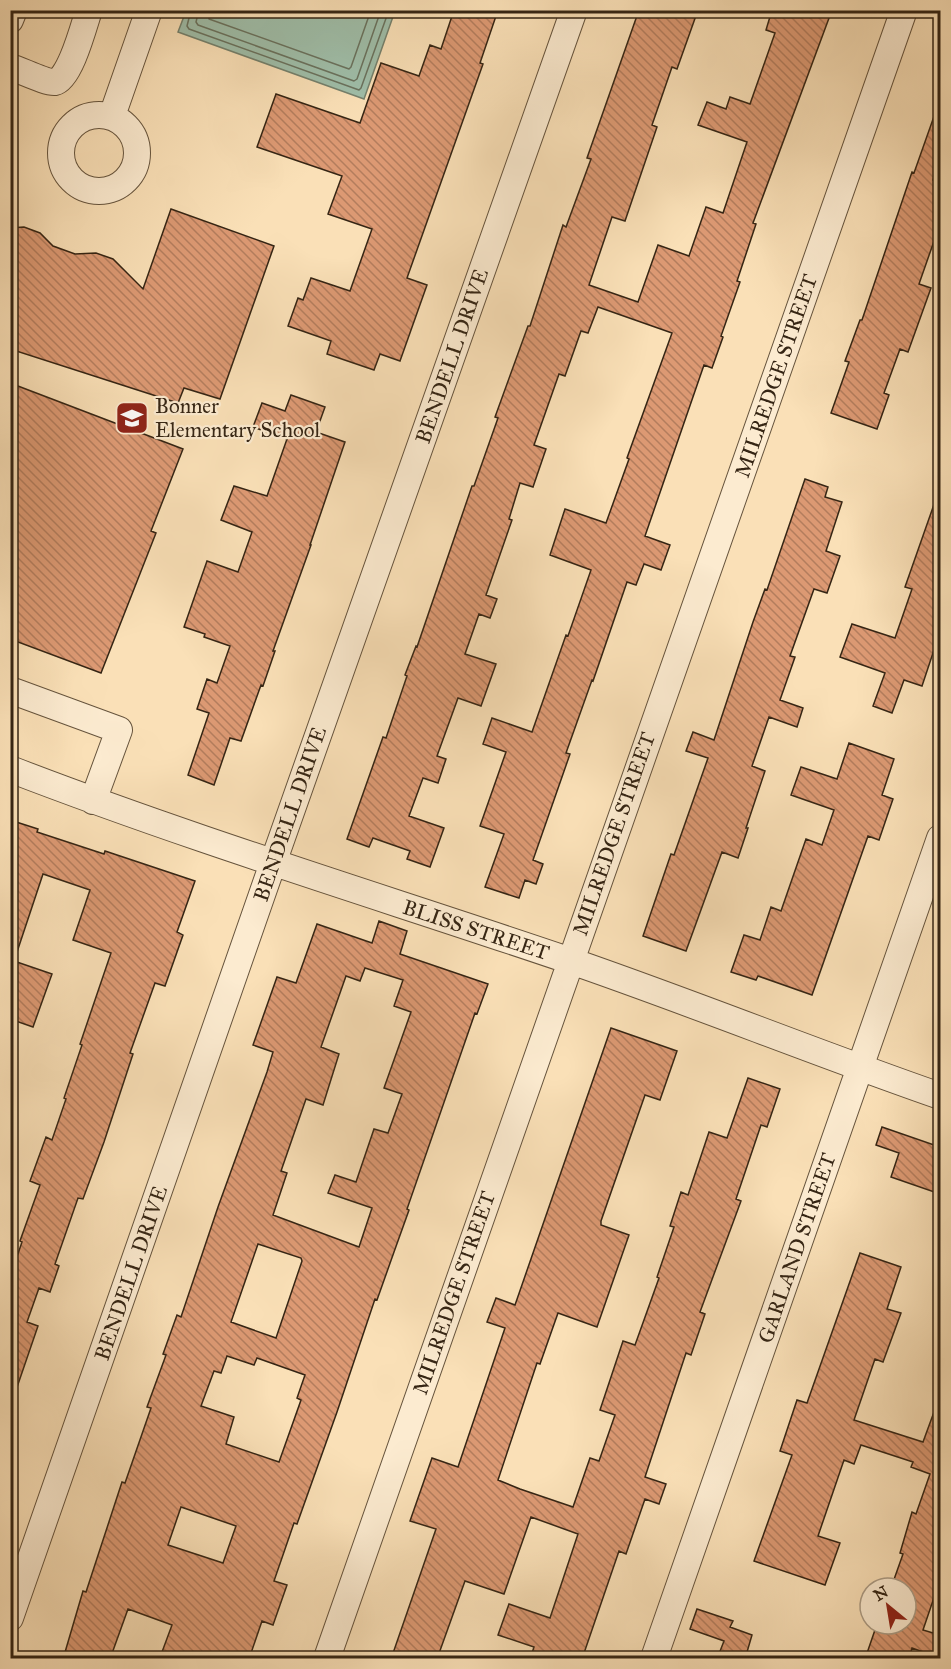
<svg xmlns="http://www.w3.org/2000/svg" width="951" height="1669" font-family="'IM FELL Great Primer',serif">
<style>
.water{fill:#9fbea9;stroke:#75816d;stroke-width:1.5}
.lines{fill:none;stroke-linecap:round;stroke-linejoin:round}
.shore{stroke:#6a725e;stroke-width:1.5}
.building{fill:url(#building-back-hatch);stroke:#352514;stroke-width:1.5;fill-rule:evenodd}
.minor-casing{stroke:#66543d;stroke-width:28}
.minor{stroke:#fcebd0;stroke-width:26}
.labels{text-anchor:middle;stroke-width:4.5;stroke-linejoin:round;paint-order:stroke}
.street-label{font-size:21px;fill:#352514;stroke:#fcebd0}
.poi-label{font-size:21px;fill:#352514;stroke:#fcebd0;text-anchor:start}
</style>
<defs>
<pattern id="building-back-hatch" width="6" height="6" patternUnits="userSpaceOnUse" patternTransform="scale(1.5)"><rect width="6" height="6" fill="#dc9973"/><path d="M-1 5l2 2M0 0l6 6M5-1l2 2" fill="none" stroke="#b37d5d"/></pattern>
</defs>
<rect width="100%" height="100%" fill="#fae0b7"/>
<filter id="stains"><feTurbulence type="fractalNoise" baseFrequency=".00333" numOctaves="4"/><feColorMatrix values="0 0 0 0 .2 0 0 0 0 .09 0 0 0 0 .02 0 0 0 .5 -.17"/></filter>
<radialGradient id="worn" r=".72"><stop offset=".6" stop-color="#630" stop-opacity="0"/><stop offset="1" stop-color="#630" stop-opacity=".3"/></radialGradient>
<!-- water -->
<path class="water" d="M186 11V10L395 11 364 99 178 32Z"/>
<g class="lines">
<!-- shore -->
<path class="shore" d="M191 10 187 26 189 29 359 90 361 88 389 10
M199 10 196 22 198 25 354 81 357 79 381 10
M208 10 209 19 349 69 351 67 371 10"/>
</g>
<!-- building -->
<path class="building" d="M454 10H480L496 16 480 63 483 64 407 278 427 285 400 361 380 354 374 370 327 354 331 341 288 326 298 298 303 300 311 278 350 291 372 229 328 214 342 176 257 147 276 94 360 123 381 63 419 76 430 45 441 49Z
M639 10H698L677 69 672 67 652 125 657 127 625 221 612 217 589 285 638 302 658 245 689 256 706 207 723 213 747 142 698 125 707 102 726 109 730 97 750 104 775 33 766 30 772 10H832L753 223 756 224 737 281 740 282 721 336 723 337 712 368 704 365 645 536 670 545 661 570 644 564 636 585 627 582 593 681 592 680 566 753 570 754 533 860 543 864 536 884 525 880 519 898 485 887 504 834 480 826 506 752 483 744 492 718 532 732 566 635 568 636 591 570 550 555 565 509 606 523 629 459 627 458 672 333 598 307 588 333 581 331 565 376 559 374 534 445 546 449 533 487 520 483 509 519 512 520 486 595 497 599 490 618 479 614 465 654 496 664 481 706 458 698 437 756 446 759 438 783 423 778 409 816 444 828 430 867 407 859 410 851 373 838 369 847 347 839 383 737 386 738 407 676 405 675 416 646 417 647 472 486H474L498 418 495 417 528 326H530L563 225 566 227 591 159 587 158Z
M938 105 940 106V159L933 180 940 182V224L919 284 931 288 908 352 900 349 884 393 889 395 877 429 831 413 849 362 845 361 860 320H862L912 172 914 173Z
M171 209 274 246 220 399 184 388 178 403 10 349V228L24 227 40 233 53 246 75 254 96 253 113 259 143 289Z
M10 383 183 449 151 531 156 533 101 673 10 639Z
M291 395 325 407 316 432 345 442 310 545H311L273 651H275L263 686 261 685 241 741 230 738 214 785 188 775 209 713 197 709 207 679 217 683 230 646 204 637 205 634 184 627 207 561 238 572 252 532 221 520 234 486 267 496 287 439 253 427 262 403 285 411Z
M805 479 828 487 825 497 842 502 826 551 840 556 827 593 814 589 790 656 795 657 780 700 803 708 797 727 769 717 752 766 765 771 746 828H748L738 858 722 852 686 951 643 936 671 854 674 855 708 758 686 751 693 732 714 740 753 622 765 589 767 590Z
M938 493 940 494V632L922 686 904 680 892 713 873 706 885 673 840 657 852 624 895 638 912 589 905 587Z
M849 743 894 759 882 795 893 799 879 840 868 836 812 995 758 976 756 980 731 972 744 935 760 940 771 907 781 911 806 839 822 845 834 810 791 795 801 767 837 779Z
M10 820 38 829 37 832 104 854 105 851 195 881 177 932 183 935 165 986 155 983 130 1053 133 1054 104 1142 83 1199 78 1198 55 1264 59 1266 50 1292 39 1288 27 1322 38 1326 14 1396H10V1277L22 1242 20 1241 40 1185 30 1181 46 1137 52 1140 66 1099 64 1098 82 1045 80 1044 111 953 73 940 90 890 43 874 14 961 11 960 52 974 33 1027 10 1019Z
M379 921 407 931 400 954 488 984 477 1014 475 1013 407 1209 409 1210 394 1252 377 1300 375 1299 337 1412 297 1524 294 1523 274 1581 287 1585 273 1625 262 1621 249 1659H180L162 1652 172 1625 128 1609 110 1659H63L83 1591 86 1592 122 1482 125 1483 151 1408 147 1407 166 1355 163 1354 177 1315 181 1317 218 1207 267 1072 273 1052 253 1045 277 977 296 983 317 924 372 943ZM365 968 403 980 394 1006 411 1012 384 1088 402 1094 388 1133 374 1129 356 1182 335 1175 328 1193 372 1208 359 1247 273 1215 287 1173 281 1171 306 1099 323 1105 339 1054 321 1047 346 976 360 981ZM258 1244 301 1258 302 1261 276 1338 231 1322ZM227 1356 254 1365 257 1358 305 1375 297 1398 301 1400 279 1462 226 1444 234 1417 201 1406 214 1371 221 1373ZM181 1507 236 1526 223 1563 168 1545Z
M611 1028 677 1051 660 1100 645 1095 601 1221V1225L629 1235 597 1327 558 1313 540 1364 537 1363 498 1480 520 1489 573 1507 590 1458 599 1461 615 1415 600 1410 623 1341 635 1345 659 1278 657 1277 674 1227 670 1226 681 1192 688 1195 709 1132 727 1138 748 1078 780 1089 767 1127 761 1125 736 1199 741 1201 700 1312 705 1314 691 1355 686 1353 645 1477 666 1484 659 1504 645 1499 626 1554 619 1551 582 1659H530L534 1647 498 1635 509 1604 550 1618 578 1534 531 1517 504 1594 465 1581 437 1659H391L436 1529 410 1521 432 1458 458 1467 505 1328 487 1322 496 1298 515 1305Z
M882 1127 940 1147V1194L891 1177 899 1153 876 1145Z
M860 1253 901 1267 887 1309 901 1313 883 1362 875 1359 854 1420 923 1442 938 1401 940 1402V1580L923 1630 940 1635V1658L912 1648 909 1659H865L876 1627 889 1631 891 1624H906V1588H891L903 1554 900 1553 912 1512 916 1514 930 1474 911 1467 913 1462 861 1445 854 1464 844 1460 818 1536 840 1543 825 1585 754 1561 792 1455 780 1451 797 1400 807 1403Z
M697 1609 733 1621 730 1627 752 1635 745 1659H717L724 1641 690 1629Z"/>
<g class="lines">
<!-- minor casing -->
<g class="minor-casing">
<path id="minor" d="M10 20 14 10
M10 67C21 70 46 83 55 82 70 79 84 25 89 10
M61 153a38 38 0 1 1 76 0a38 38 0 1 1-76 0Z
M112 116 149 10
M10 690 119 730 93 801
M10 769C194 840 382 897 568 960 693 1003 816 1053 940 1096
M10 1618 273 863 574 10
M327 1658 904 10
M654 1658 940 838"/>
</g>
<!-- minor -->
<use href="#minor" class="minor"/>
</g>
<!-- icons -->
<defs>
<g id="school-square" transform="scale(1.725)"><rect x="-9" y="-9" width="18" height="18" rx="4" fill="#8f2418" stroke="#fcebd0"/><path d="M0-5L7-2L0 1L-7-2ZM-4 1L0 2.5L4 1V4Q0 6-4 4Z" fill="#fff"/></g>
</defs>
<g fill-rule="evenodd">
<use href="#school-square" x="132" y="418"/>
</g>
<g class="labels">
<!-- street labels -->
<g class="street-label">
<text transform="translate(452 356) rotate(-71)" y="7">BENDELL DRIVE</text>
<text transform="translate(776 376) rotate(-71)" y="7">MILREDGE STREET</text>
<text transform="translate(290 814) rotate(-71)" y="7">BENDELL DRIVE</text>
<text transform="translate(614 834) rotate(-71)" y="7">MILREDGE STREET</text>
<text transform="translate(476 930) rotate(18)" y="7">BLISS STREET</text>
<text transform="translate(797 1248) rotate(-71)" y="7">GARLAND STREET</text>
<text transform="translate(131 1273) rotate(-71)" y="7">BENDELL DRIVE</text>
<text transform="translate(454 1293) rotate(-71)" y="7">MILREDGE STREET</text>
</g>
<!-- poi labels -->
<g class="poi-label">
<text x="155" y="413">Bonner<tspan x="155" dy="24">Elementary School</tspan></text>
</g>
</g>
<!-- margin -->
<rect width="951" height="1669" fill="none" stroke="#fae0b7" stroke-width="36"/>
<rect x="12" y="12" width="927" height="1645" fill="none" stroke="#352514" stroke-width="3"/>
<rect x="18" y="18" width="915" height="1633" fill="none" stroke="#352514" stroke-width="1.5"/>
<!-- north arrow -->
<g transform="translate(888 1606) rotate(330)"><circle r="28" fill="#fcebd0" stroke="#ac9c85" stroke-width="1.5"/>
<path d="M0-4.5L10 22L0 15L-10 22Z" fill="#8f2418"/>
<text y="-9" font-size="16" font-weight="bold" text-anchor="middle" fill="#352514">N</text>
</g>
<rect width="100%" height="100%" filter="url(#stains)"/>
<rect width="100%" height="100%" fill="url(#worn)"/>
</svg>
